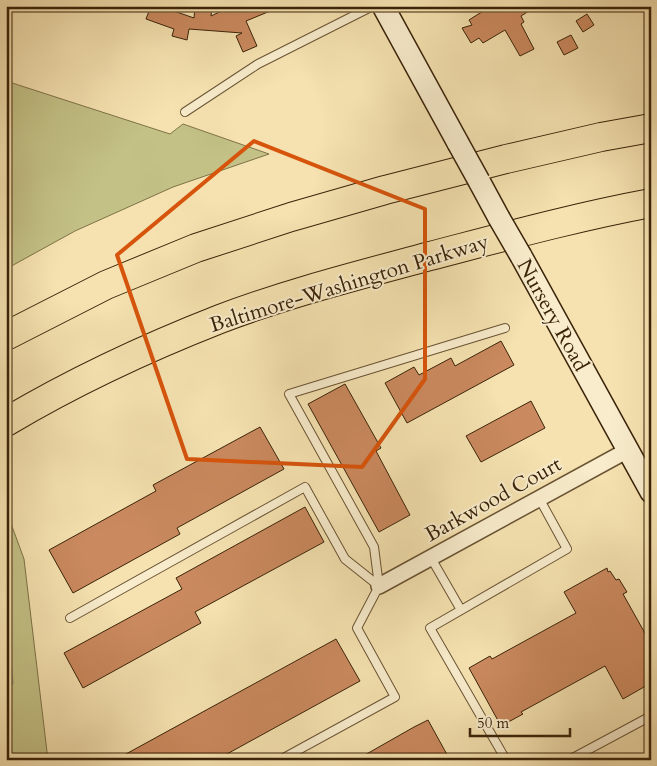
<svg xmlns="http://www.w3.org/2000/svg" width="657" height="766" font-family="Cardo,serif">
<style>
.green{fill:#c3c186;stroke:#7e7248}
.water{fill:#9cbea9;stroke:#758069}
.building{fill:#ca895e;stroke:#3a2309}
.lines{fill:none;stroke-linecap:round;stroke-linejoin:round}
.lane-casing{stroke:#695333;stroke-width:10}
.street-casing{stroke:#695333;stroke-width:18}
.secondary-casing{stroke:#3a2309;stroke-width:24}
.highway-casing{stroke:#3a2309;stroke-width:30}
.lane{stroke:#f8eccc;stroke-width:8}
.street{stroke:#f8eccc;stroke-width:15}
.secondary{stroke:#f8eccc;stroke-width:21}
.highway{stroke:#f5e2b0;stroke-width:28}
.secondary-bridge-casing{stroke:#3a2309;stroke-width:24;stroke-linecap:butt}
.secondary-bridge{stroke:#f8eccc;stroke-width:21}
.marked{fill:none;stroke:#d7540c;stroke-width:4;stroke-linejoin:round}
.labels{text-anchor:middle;stroke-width:4;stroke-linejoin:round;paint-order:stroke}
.street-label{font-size:21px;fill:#3a2309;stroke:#f8eccc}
</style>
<rect width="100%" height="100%" fill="#f5e2b0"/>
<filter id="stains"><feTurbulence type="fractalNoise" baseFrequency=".004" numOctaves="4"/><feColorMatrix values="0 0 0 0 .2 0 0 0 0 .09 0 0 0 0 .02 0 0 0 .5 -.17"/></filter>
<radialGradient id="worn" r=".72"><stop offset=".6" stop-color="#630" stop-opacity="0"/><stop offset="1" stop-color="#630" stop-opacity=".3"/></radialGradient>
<!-- green -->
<path class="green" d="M6 81 170 134 183 124 269 154 173 187 75 231 6 269Z
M6 510 24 559 48 760H6Z"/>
<!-- water -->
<path class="water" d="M6 635 9 639 13 683 6 700Z"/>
<!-- building -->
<path class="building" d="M151 6H168V9L194 18 195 7 212 8 211 16 232 6 280 7 246 21 257 46 243 52 236 36 242 33 189 29 187 40 172 36 174 29 146 19Z
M491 6H537L521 16 524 22 521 24 534 49 520 56 505 30 483 43 479 38 471 43 462 28 472 25 469 20Z
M587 14 594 25 583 32 576 21Z
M571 35 578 48 564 55 557 42Z
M501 341 514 365 407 423 385 383 414 367 419 375 451 358 455 366Z
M345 384 381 448 376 451 410 515 379 532 308 404Z
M531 401 545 428 481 462 466 436Z
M260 427 284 469 177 528 180 534 73 593 49 550 156 491 153 485Z
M305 507 324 542 195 612 201 623 83 688 64 653 182 589 176 578Z
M607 568 608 572 610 571 616 580 619 579 627 592 623 594 651 644V683L623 699 605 666 521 712 523 714 501 726 469 668 490 656 492 659 576 613 564 592Z
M336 639 360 681 216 760H115Z
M428 720 450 760H356L414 727Z"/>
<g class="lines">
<!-- lane casing -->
<g class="lane-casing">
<path id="lane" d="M185 112 258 64 373 6
M431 558 461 610
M70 618 305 487 345 559 379 586
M280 760 395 697 357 628 379 586 374 547 289 394 505 328
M506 760 430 628 567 549 539 498
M569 760 651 716"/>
</g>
<!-- street casing -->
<g class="street-casing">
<path id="street" d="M379 586 628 450"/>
</g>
<!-- secondary casing -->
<g class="secondary-casing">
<path id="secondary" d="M383 6 458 143
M479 181 499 218
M521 256 651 492"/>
</g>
<!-- highway casing -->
<g class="highway-casing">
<path id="highway" d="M6 336 106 285 196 248 291 217 385 190 506 159 601 137 651 128
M6 422C75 381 146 348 220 319 288 293 360 275 430 256 503 237 576 217 651 203"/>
</g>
<!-- lane -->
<use href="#lane" class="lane"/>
<!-- street -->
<use href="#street" class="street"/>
<!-- secondary -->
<use href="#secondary" class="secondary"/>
<!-- highway -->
<use href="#highway" class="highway"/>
<!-- secondary-bridge casing -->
<g class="secondary-bridge-casing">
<path id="secondary-bridge" d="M458 143 479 181
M499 218 521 256"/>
</g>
<!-- secondary-bridge -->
<use href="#secondary-bridge" class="secondary-bridge"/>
</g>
<!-- marked area -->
<path class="marked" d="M254 141 425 209V379L362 467 187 459 117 255Z"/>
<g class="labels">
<!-- street labels -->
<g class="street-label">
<text transform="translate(349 283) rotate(-17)" y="7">Baltimore-Washington Parkway</text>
<text transform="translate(553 315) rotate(61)" y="7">Nursery Road</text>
<text transform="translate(493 499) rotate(-29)" y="7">Barkwood Court</text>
</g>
</g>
<!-- margin -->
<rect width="657" height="766" fill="none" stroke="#f5e2b0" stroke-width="25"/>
<rect x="8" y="8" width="642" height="751" fill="none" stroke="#3a2309" stroke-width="2.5"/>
<rect x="12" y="12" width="632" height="741" fill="none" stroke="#3a2309"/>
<!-- scale -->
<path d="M470 728v8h100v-8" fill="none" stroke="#3a2309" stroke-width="2.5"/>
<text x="477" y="728" font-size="15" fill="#3a2309" stroke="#f8eccc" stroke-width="4" paint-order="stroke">50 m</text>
<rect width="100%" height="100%" filter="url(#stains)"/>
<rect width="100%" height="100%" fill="url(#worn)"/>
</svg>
